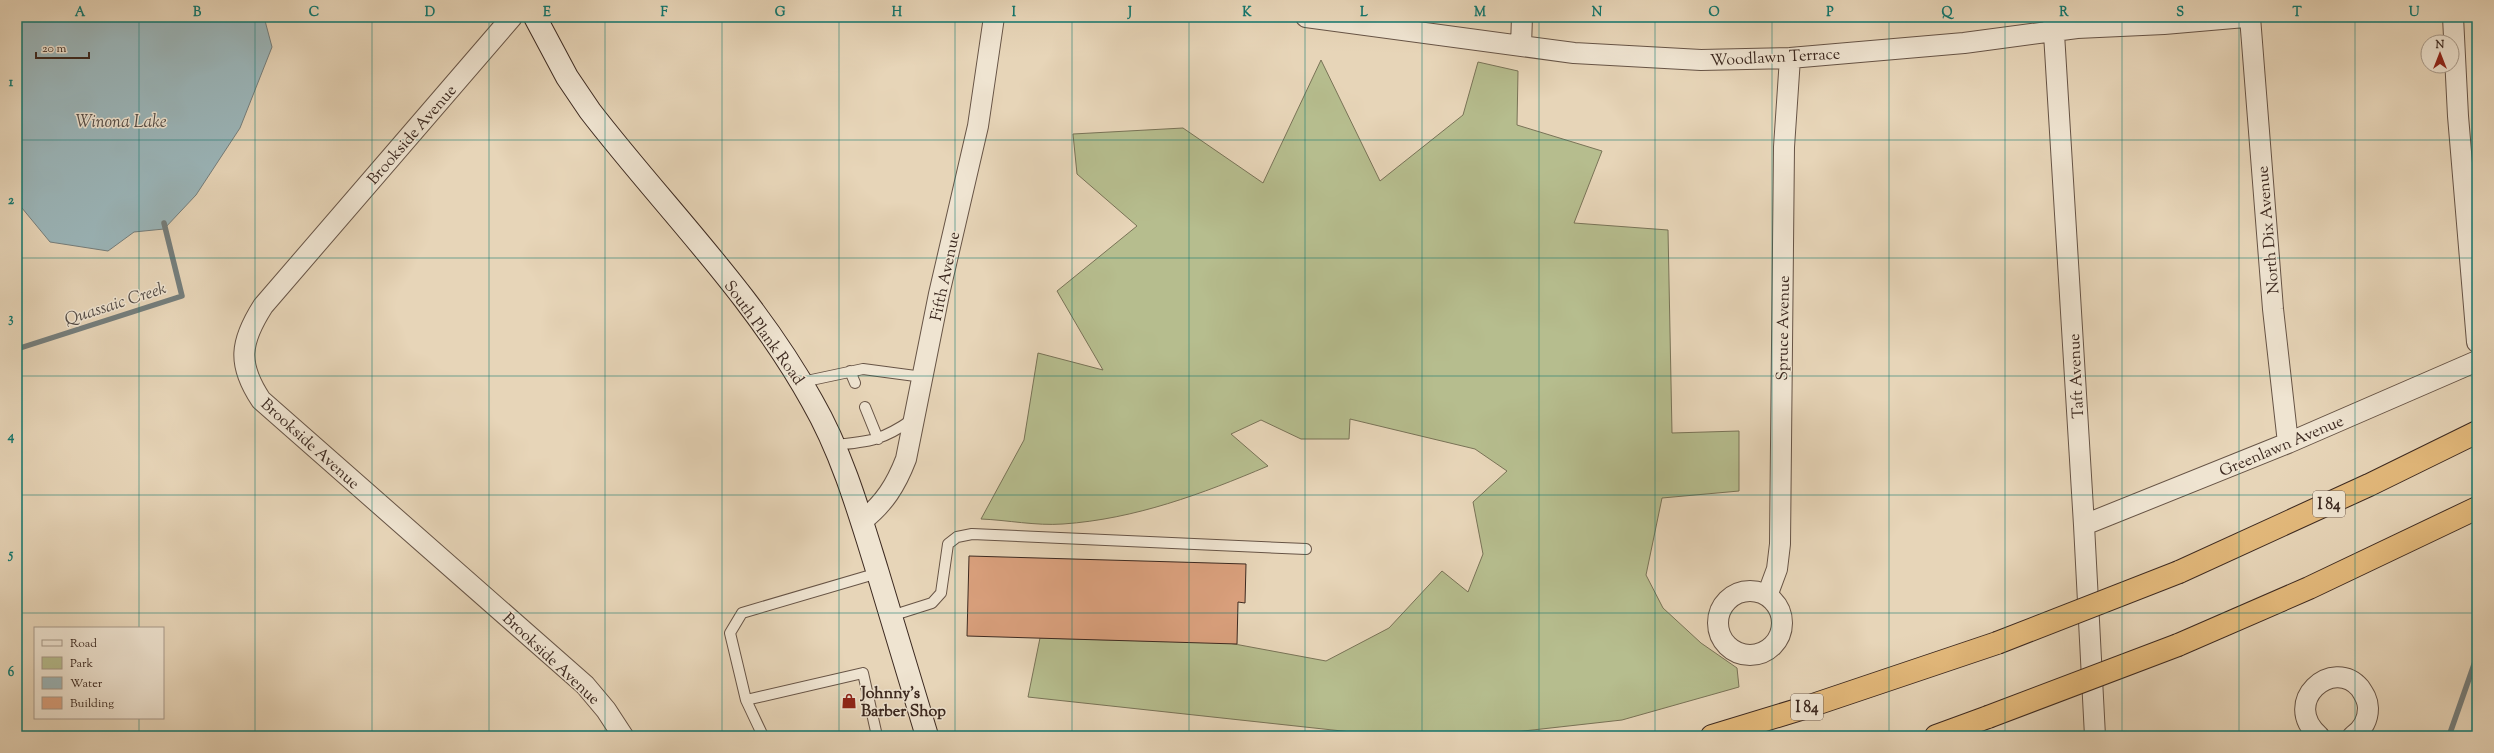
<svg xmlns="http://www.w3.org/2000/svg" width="2494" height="753" font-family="'Sorts Mill Goudy',serif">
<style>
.green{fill:#b6bd8e;stroke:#797357}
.water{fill:#9bb6ba;stroke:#757e7c}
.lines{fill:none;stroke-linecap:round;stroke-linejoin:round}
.stream{stroke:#757e7c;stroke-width:5.5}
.building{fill:#dba17e;stroke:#3c2920}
.service-casing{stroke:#675446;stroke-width:12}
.minor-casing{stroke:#675446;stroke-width:22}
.secondary-casing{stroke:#3c2920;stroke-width:24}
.motorway-casing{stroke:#3c2920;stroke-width:24}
.service{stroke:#efe4d1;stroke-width:10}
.minor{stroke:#efe4d1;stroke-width:20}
.secondary{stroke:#efe4d1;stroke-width:22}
.motorway{stroke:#e4ba7c;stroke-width:22}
.motorway-bridge-casing{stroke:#3c2920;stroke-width:24;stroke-linecap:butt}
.motorway-bridge{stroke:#e4ba7c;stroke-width:22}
.grid{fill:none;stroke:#0f766e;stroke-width:1;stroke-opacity:0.55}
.labels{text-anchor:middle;stroke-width:3;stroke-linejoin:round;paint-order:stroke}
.shield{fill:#efe4d1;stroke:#726155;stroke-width:1}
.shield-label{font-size:15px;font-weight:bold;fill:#3c2920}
.street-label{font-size:16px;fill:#3c2920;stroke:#efe4d1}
.poi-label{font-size:16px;font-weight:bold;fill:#3c2920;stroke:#efe4d1;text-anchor:start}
.water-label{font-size:17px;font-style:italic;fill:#544c46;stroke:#efe4d1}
.neatline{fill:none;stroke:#0f766e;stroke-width:1.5}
.grid-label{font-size:13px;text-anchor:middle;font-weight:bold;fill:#0f766e}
</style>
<rect width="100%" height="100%" fill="#e7d5b8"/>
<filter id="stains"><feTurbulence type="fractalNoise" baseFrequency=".005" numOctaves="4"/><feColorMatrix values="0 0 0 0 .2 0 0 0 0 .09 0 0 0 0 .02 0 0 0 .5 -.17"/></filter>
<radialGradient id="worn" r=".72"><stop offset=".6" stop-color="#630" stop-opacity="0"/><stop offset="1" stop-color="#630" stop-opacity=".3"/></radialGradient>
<!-- green -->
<path class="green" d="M1321 60 1380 181 1463 115 1478 62 1518 71 1517 125 1602 151 1574 223 1668 230 1672 433 1739 431V491L1662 498 1646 575 1663 608 1701 643 1737 668 1739 687 1622 720 1479 736H1388L1028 697 1040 638 1229 643 1326 661 1389 628 1442 571 1468 592 1483 554 1473 502 1507 471 1475 449 1350 419 1349 439H1301L1261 420 1231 434 1268 466C1202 494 1135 519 1063 524 1036 526 1007 520 981 519L1024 440 1038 353 1103 370 1057 291 1137 226 1077 174 1073 134 1183 128 1263 183Z"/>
<!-- water -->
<path class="water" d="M22 17H264L272 47 240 128 196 195 164 229 134 232 108 251 50 242 17 202V19Z"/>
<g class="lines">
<!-- stream -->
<path class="stream" d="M17 349 182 296 164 223
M2449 736 2477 656"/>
</g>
<!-- building -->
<path class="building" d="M969 556 1246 564 1245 603 1238 602 1237 644 967 636Z"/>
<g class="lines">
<!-- service casing -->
<g class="service-casing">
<path id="service" d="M850 371 855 383
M802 382 863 369 923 377
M865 407 878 439
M834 445C870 442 883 440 913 419
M891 616 932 603 941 593 948 544 957 537 972 534 1306 549
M746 700 763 736
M877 736 863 673 746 700 730 633 742 613 878 573"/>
</g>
<!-- minor casing -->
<g class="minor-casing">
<path id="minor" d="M512 17 263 306C240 342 237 364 261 400L585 685 606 710 623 736
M1306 17 1574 53 1701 60 1790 58 1964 43 2077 28 2164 24 2245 17
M2053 17 2084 525 2095 736
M2250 17 2273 309 2288 443
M2453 17 2458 116 2477 342
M1521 46 1522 17
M862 521C884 504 896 485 906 459L939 294 978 126 994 17
M2084 525 2288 443 2477 361
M1718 623a32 32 0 1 1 64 0a32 32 0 1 1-64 0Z
M1767 596 1777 569 1780 544 1784 147 1790 58
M2319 736C2280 702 2333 656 2360 688 2364 694 2368 700 2368 708 2368 720 2363 729 2353 736"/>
</g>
<!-- secondary casing -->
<g class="secondary-casing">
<path id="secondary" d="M535 17 567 77 590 111C664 207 753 294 812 401 842 453 859 512 877 570 894 625 910 681 927 736"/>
</g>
<!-- motorway casing -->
<g class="motorway-casing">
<path id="motorway" d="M2179 572 2369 485 2477 432
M2178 645 2309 588 2477 508
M1712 736 1804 708 1997 643
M1936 736 1988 717"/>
</g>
<!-- service -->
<use href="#service" class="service"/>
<!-- minor -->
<use href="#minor" class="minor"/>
<!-- secondary -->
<use href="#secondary" class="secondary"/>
<!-- motorway -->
<use href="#motorway" class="motorway"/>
<!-- motorway-bridge casing -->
<g class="motorway-bridge-casing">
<path id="motorway-bridge" d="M1997 643 2179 572
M1988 717 2178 645"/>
</g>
<!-- motorway-bridge -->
<use href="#motorway-bridge" class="motorway-bridge"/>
</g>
<!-- grid -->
<path class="grid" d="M139 17V628M255 17V736M372 17V736M489 17V736M605 17V736M722 17V736M839 17V736M955 17V736M1072 17V736M1189 17V736M1305 17V736M1422 17V736M1539 17V736M1655 17V736M1772 17V736M1889 17V736M2005 17V736M2122 17V736M2239 17V736M2355 17V736M17 140H2477M17 258H2477M17 376H2477M17 495H2477M17 613H2477M139 718V736"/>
<!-- icons -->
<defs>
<g id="shop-bare" transform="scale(1.2)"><path d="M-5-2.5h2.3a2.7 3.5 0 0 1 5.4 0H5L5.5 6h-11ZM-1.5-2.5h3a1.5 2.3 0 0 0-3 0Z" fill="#8f2418" stroke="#efe4d1" stroke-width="2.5" paint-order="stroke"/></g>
</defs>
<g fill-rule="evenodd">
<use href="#shop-bare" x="849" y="701"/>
</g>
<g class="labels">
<!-- shield labels -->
<g class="shield">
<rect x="2313" y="491" width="32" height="26" rx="3"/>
<rect x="1791" y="694" width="32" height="26" rx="3"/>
</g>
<g class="shield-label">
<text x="2329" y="509">I 84</text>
<text x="1807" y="712">I 84</text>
</g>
<!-- street labels -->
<g class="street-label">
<text transform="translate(1775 56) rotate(-3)" y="6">Woodlawn Terrace</text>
<text transform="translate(411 134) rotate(-49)" y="6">Brookside Avenue</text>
<text transform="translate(2267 230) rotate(-95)" y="6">North Dix Avenue</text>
<text transform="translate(944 276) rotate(-78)" y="6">Fifth Avenue</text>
<text transform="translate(1782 328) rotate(-89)" y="6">Spruce Avenue</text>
<text transform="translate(765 332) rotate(54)" y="6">South Plank Road</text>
<text transform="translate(2075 376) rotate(-93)" y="6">Taft Avenue</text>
<text transform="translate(311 443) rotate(42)" y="6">Brookside Avenue</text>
<text transform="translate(2281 445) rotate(-23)" y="6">Greenlawn Avenue</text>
<text transform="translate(552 658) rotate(43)" y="6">Brookside Avenue</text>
</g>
<!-- poi labels -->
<g class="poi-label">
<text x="861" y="698">Johnny’s<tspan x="861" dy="18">Barber Shop</tspan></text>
</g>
<!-- water labels -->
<g class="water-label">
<text x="121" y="127">Winona Lake</text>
<text transform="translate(115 303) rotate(-18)" y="6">Quassaic Creek</text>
</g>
</g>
<!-- margin -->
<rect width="2494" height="753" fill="none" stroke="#e7d5b8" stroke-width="44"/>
<!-- legend -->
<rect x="34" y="627" width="130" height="92" fill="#efe4d1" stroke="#a7998a"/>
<rect x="42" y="640" width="20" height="6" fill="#efe4d1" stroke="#a7998a"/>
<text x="70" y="647" font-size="12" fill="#3c2920">Road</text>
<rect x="42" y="657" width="20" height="12" fill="#b6bd8e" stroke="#a7998a"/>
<text x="70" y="667" font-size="12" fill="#3c2920">Park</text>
<rect x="42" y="677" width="20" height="12" fill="#9bb6ba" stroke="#a7998a"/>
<text x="70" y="687" font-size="12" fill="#3c2920">Water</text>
<rect x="42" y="697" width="20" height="12" fill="#dba17e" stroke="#a7998a"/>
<text x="70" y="707" font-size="12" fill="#3c2920">Building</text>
<!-- north arrow -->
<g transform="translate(2440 54)"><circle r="19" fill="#efe4d1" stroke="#a7998a"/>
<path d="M0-3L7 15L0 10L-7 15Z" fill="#8f2418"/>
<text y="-6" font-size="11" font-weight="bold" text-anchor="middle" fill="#3c2920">N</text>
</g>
<!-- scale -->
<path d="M36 52v6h53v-6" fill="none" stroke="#3c2920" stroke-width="2"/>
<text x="42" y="52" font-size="12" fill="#3c2920" stroke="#efe4d1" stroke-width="3" paint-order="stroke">20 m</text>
<rect x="22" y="22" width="2450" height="709" class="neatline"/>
<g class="grid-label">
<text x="80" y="16">A</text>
<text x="197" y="16">B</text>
<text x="314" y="16">C</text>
<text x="430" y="16">D</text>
<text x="547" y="16">E</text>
<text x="664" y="16">F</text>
<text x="780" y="16">G</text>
<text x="897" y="16">H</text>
<text x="1014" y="16">I</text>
<text x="1130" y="16">J</text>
<text x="1247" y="16">K</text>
<text x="1364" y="16">L</text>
<text x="1480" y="16">M</text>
<text x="1597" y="16">N</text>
<text x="1714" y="16">O</text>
<text x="1830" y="16">P</text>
<text x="1947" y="16">Q</text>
<text x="2064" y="16">R</text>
<text x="2180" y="16">S</text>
<text x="2297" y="16">T</text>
<text x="2414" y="16">U</text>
<text x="11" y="86">1</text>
<text x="11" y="204">2</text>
<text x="11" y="322">3</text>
<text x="11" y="440">4</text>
<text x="11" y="558">5</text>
<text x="11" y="676">6</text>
</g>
<rect width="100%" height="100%" filter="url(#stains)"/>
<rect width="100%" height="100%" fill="url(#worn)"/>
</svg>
